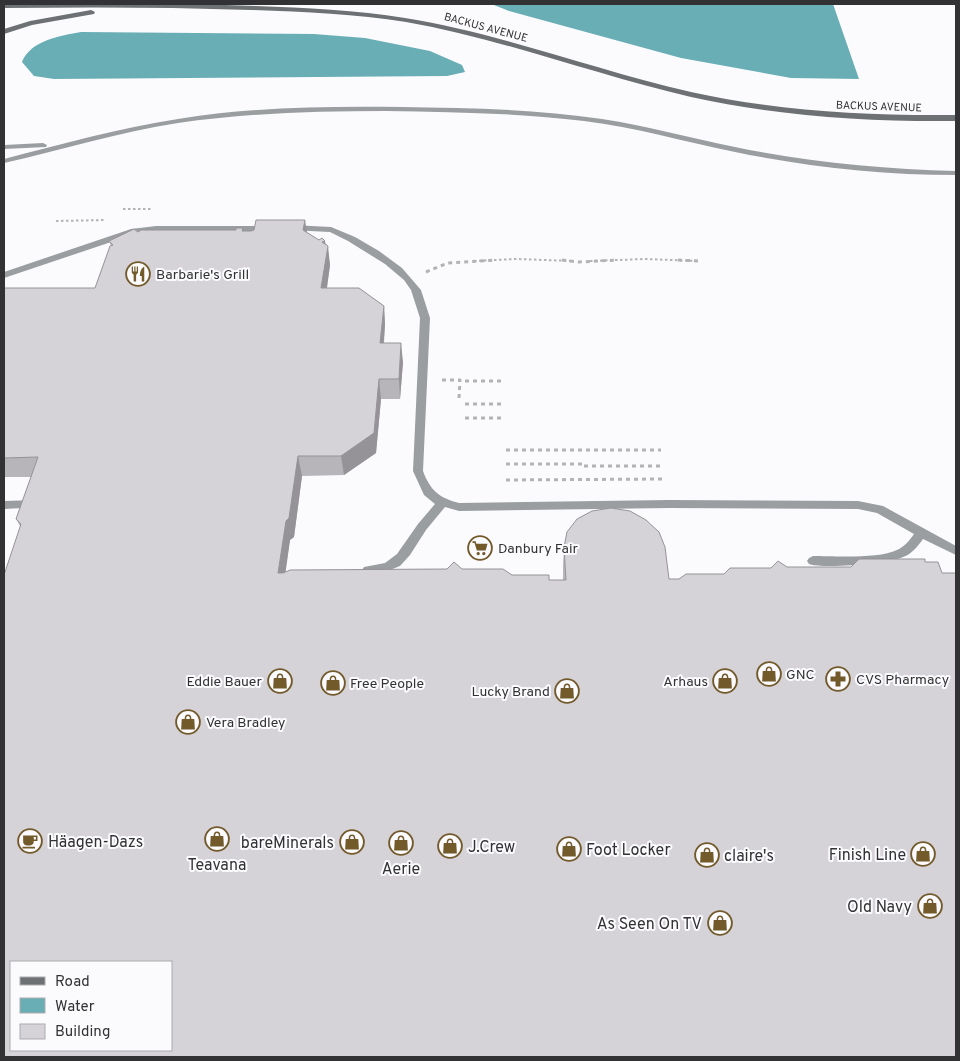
<svg xmlns="http://www.w3.org/2000/svg" width="960" height="1061" font-family="Overpass,sans-serif">
<style>
.water{fill:#6aaeb5}
.lines{fill:none;stroke-linecap:round;stroke-linejoin:round}
.path-far1{stroke:#b3b3b6;stroke-width:2;stroke-dasharray:2.5 2.5;stroke-linecap:butt}
.path{stroke:#b3b3b6;stroke-width:3;stroke-dasharray:4 4;stroke-linecap:butt}
.lane{fill:#9b9ea0;fill-rule:evenodd}
.secondary{fill:#6e7174;fill-rule:evenodd}
.wall{fill:#b7b5ba}
.shaded-wall{fill:#959397}
.building{fill:#d5d2d8;stroke:#959397;fill-rule:evenodd}
.labels{text-anchor:middle;stroke-width:4;stroke-linejoin:round;paint-order:stroke}
.far-street-label{font-size:11px;fill:#323235;stroke:#fbfbfe}
.poi-label{font-size:14px;fill:#323235;stroke:#fbfbfe;text-anchor:start}
.near-poi-label{font-size:16px;fill:#323235;stroke:#fbfbfe;text-anchor:start}
</style>
<rect width="100%" height="100%" fill="#fbfbfe"/>
<!-- water -->
<path class="water" d="M500 4H833L859 79 791 78 681 58 509 11 494 5Z
M81 32 314 34 365 38 430 51 462 65 465 72 447 76 54 79 34 76 22 62C31 40 60 36 81 32Z"/>
<g class="lines">
<!-- path-far1 -->
<path class="path-far1" d="M123 209H153
M56 221 106 220
M474 261 516 259 574 261
M590 261 645 259 699 261"/>
<!-- path -->
<path class="path" d="M562 260 579 262 618 260
M678 260 699 261
M426 272 448 263 495 260
M442 380H460L459 398
M465 381H504
M465 404H504
M465 418H505
M506 450H661
M506 464H584
M584 466H663
M506 480 665 479"/>
<!-- lane -->
<path class="lane" d="M402 107C469 108 536 109 602 119 647 126 690 138 735 147 807 162 882 169 956 171V175C882 175 808 167 735 152 685 142 635 127 584 121 518 113 452 112 386 111 316 111 247 113 178 123 119 132 62 150 4 163V159C62 144 119 128 178 119 252 107 327 106 402 107Z
M43 143 47 145 46 147 4 149V145Z
M292 225 331 227 355 237 379 251 402 268 421 290 430 318 423 471C430 490 439 498 459 503L669 500 858 501 883 506 956 546V555L923 539C918 546 912 554 903 557 889 564 823 569 809 564L807 561 809 558 813 556C834 556 879 559 897 550 904 547 910 540 914 534L877 513 858 509 669 508 459 511 445 507 426 530 410 555 400 566 380 574 364 573 362 570 364 567 385 563 397 554 418 524 435 504 424 495 413 471 420 318 411 290 404 280 385 264 348 241 330 232 289 230V226Z
M156 226H269L273 229 269 232H156L135 234 4 278V272L131 229Z
M37 500 43 504 41 507 4 509V501Z"/>
<!-- secondary -->
<path class="secondary" d="M4 4C88 4 172 3 256 6 306 8 356 10 405 18 503 34 595 70 691 92 778 111 867 116 956 115V121C868 122 778 116 691 97 595 75 503 39 406 22 355 14 303 12 251 10 169 7 86 7 4 8Z
M91 10 95 12 94 14 32 25 4 34V29L30 21Z"/>
</g>
<!-- wall -->
<path class="wall" d="M243 231 307 233 326 244 330 265 327 288 384 306 385 325 384 343 403 362 400 399H381L376 453 344 475 302 476 294 537 290 540 285 572 462 569 549 580H563V566L564 547 669 579 956 1057 20 526 16 519 31 477H4V288H95L111 246 109 241 138 232Z"/>
<!-- shaded-wall -->
<path class="shaded-wall" d="M305 220 308 239 303 230Z
M325 241 327 251 328 246 330 265 324 308 321 288 322 242Z
M384 306 385 325 382 363 380 343Z
M401 343 403 362 400 399 399 379Z
M379 379 381 399 376 453 344 475 341 456Z
M298 456 302 476 294 537 290 540 283 591 278 573 286 521Z"/>
<!-- building -->
<path class="building" d="M256 220H305L303 230 319 240 322 238 325 241 322 242 328 246 321 288H359L384 306 380 343H401L399 379H379L374 433 341 456H298L289 518 286 521 278 573H283L290 570 447 569 454 562 462 569H503L512 575H549V580H566L564 547 567 532 577 519 592 511 611 508 630 511 646 520 659 532 665 547 669 579H679L686 574H724L730 568H771L778 561 787 567H851L859 559H925V562H938L942 573H956V1057H4V575L21 524 16 519 38 457 4 458V288H95L110 246 113 245 109 241 134 229 138 232 141 230H236V228H243L242 231H251L254 230ZM11 962H171V1050H11Z"/>
<!-- icons -->
<defs>
<g id="restaurant-ring" transform="scale(1.25)"><circle r="9.5" fill="#fbfbfe" stroke="#735a2b" stroke-width="1.5"/><path d="M-5-6h1v4h1v-4h1v4h1v-4h1v5L-1.5 .5V6h-2V.5L-5-1ZM5-6V6H3V1.5H1.5Q1.5-4 5-6Z" fill="#735a2b"/></g>
<g id="supermarket-ring" transform="scale(1.25)"><circle r="9.5" fill="#fbfbfe" stroke="#735a2b" stroke-width="1.5"/><path d="M-6-5.5h2.5l.6 2H6L4.5 2H-2.5L-4.4-4H-6ZM-1.5 3.2a1.3 1.3 0 1 0 .1 0ZM3 3.2a1.3 1.3 0 1 0 .1 0Z" fill="#735a2b"/></g>
<g id="shop-ring" transform="scale(1.25)"><circle r="9.5" fill="#fbfbfe" stroke="#735a2b" stroke-width="1.5"/><path d="M-5-2.5h2.3a2.7 3.5 0 0 1 5.4 0H5L5.5 6h-11ZM-1.5-2.5h3a1.5 2.3 0 0 0-3 0Z" fill="#735a2b"/></g>
<g id="pharmacy-ring" transform="scale(1.25)"><circle r="9.5" fill="#fbfbfe" stroke="#735a2b" stroke-width="1.5"/><path d="M-2-6h4v4h4v4h-4v4h-4v-4h-4v-4h4Z" fill="#735a2b"/></g>
<g id="cafe-ring" transform="scale(1.25)"><circle r="9.5" fill="#fbfbfe" stroke="#735a2b" stroke-width="1.5"/><path d="M-5.5-4.5H6V0H3Q3 3.5 0 3.5H-2.5Q-5.5 3.5-5.5 0ZM3-3.2v2h1.7v-2ZM-6 4.5H4V6H-6Z" fill="#735a2b"/></g>
</defs>
<g fill-rule="evenodd">
<use href="#restaurant-ring" x="138" y="274"/>
<use href="#supermarket-ring" x="480" y="548"/>
<use href="#shop-ring" x="769" y="674"/>
<use href="#pharmacy-ring" x="838" y="679"/>
<use href="#shop-ring" x="280" y="681"/>
<use href="#shop-ring" x="725" y="681"/>
<use href="#shop-ring" x="333" y="683"/>
<use href="#shop-ring" x="567" y="691"/>
<use href="#shop-ring" x="188" y="722"/>
<use href="#shop-ring" x="217" y="839"/>
<use href="#cafe-ring" x="30" y="841"/>
<use href="#shop-ring" x="352" y="842"/>
<use href="#shop-ring" x="401" y="843"/>
<use href="#shop-ring" x="450" y="846"/>
<use href="#shop-ring" x="569" y="849"/>
<use href="#shop-ring" x="923" y="854"/>
<use href="#shop-ring" x="707" y="855"/>
<use href="#shop-ring" x="930" y="906"/>
<use href="#shop-ring" x="720" y="923"/>
</g>
<g class="labels">
<!-- far-street labels -->
<g class="far-street-label">
<text transform="translate(486 27) rotate(15)" y="4">BACKUS AVENUE</text>
<text transform="translate(879 106) rotate(2)" y="4">BACKUS AVENUE</text>
</g>
<!-- poi labels -->
<g class="poi-label">
<text x="156" y="279">Barbarie's Grill</text>
<text x="498" y="553">Danbury Fair</text>
<text x="786" y="679">GNC</text>
<text x="856" y="684">CVS Pharmacy</text>
<text x="262" y="686" text-anchor="end">Eddie Bauer</text>
<text x="708" y="686" text-anchor="end">Arhaus</text>
<text x="350" y="688">Free People</text>
<text x="550" y="696" text-anchor="end">Lucky Brand</text>
<text x="206" y="727">Vera Bradley</text>
</g>
<!-- near-poi labels -->
<g class="near-poi-label">
<text x="48" y="847">Häagen-Dazs</text>
<text x="334" y="848" text-anchor="end">bareMinerals</text>
<text x="468" y="852">J.Crew</text>
<text x="586" y="855">Foot Locker</text>
<text x="906" y="860" text-anchor="end">Finish Line</text>
<text x="724" y="861">claire's</text>
<text x="217" y="870" text-anchor="middle">Teavana</text>
<text x="401" y="874" text-anchor="middle">Aerie</text>
<text x="912" y="912" text-anchor="end">Old Navy</text>
<text x="702" y="929" text-anchor="end">As Seen On TV</text>
</g>
</g>
<!-- border -->
<rect width="960" height="1061" fill="none" stroke="#323235" stroke-width="10"/>
<!-- legend -->
<rect x="10" y="961" width="162" height="90" fill="#fbfbfe" stroke="#ababae"/>
<rect x="20" y="977" width="25" height="8" fill="#6e7174" stroke="#ababae"/>
<text x="55" y="986" font-size="15" fill="#323235">Road</text>
<rect x="20" y="998" width="25" height="15" fill="#6aaeb5" stroke="#ababae"/>
<text x="55" y="1011" font-size="15" fill="#323235">Water</text>
<rect x="20" y="1024" width="25" height="15" fill="#d5d2d8" stroke="#ababae"/>
<text x="55" y="1036" font-size="15" fill="#323235">Building</text>
</svg>
